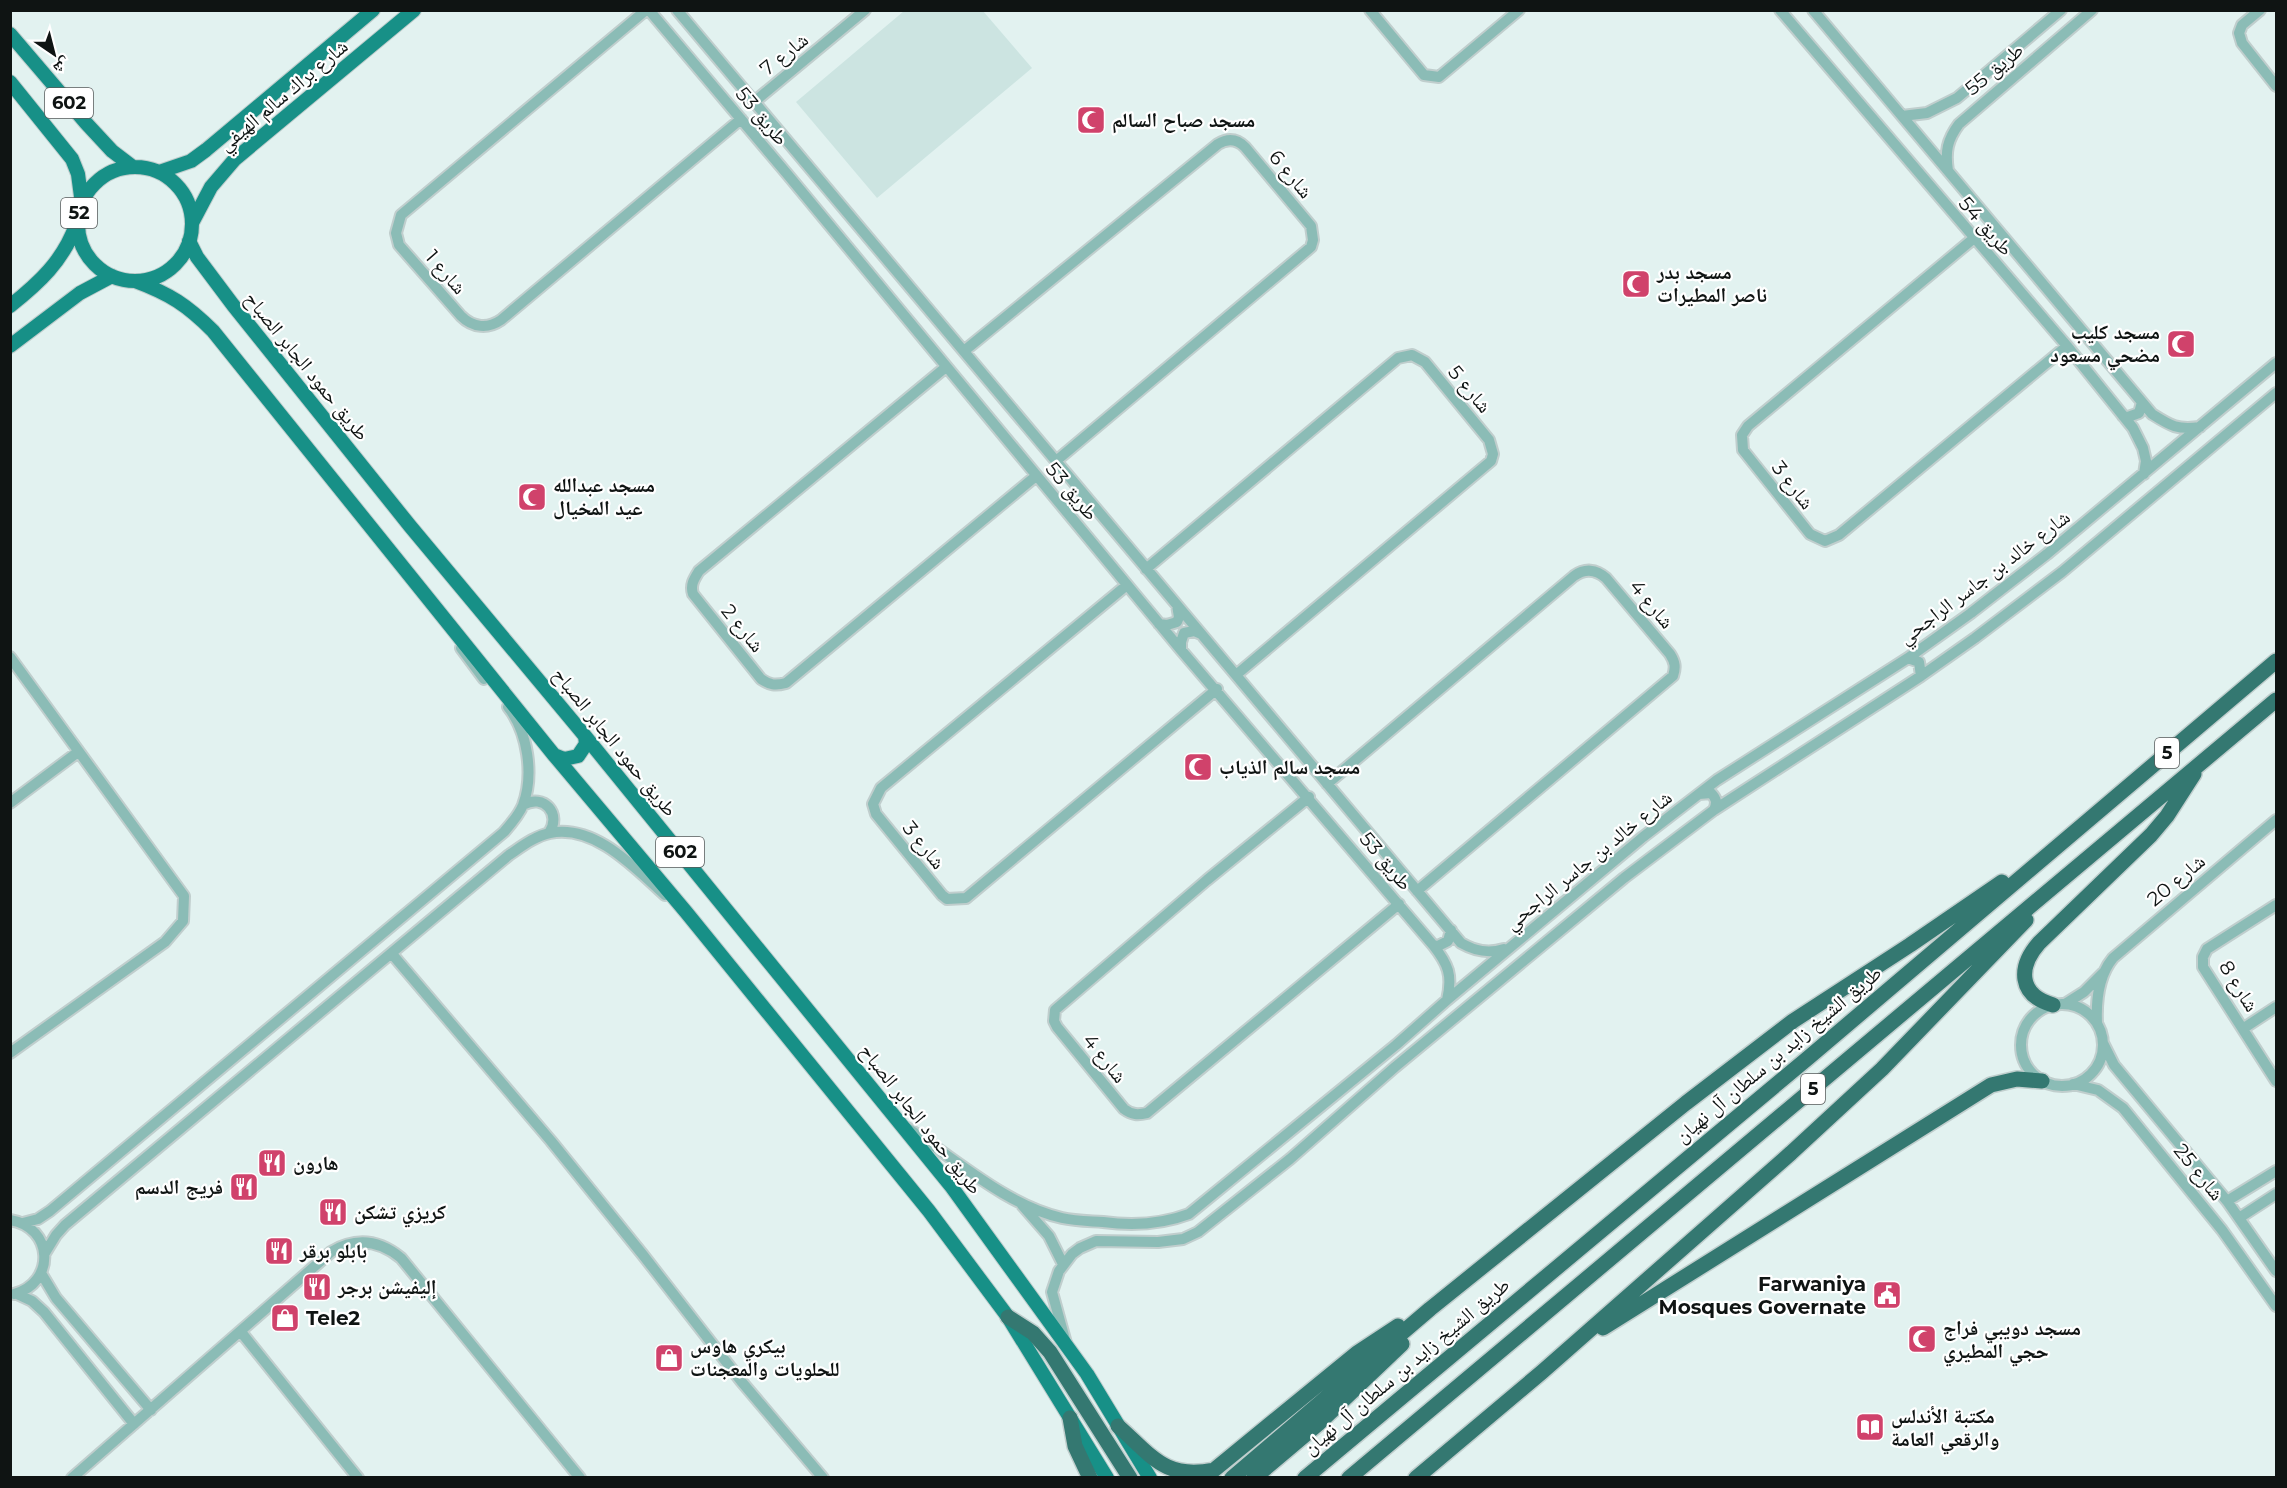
<svg xmlns="http://www.w3.org/2000/svg" width="2287" height="1488" font-family="Montserrat,'Noto Naskh Arabic',sans-serif">
<style>
.built{fill:#cce4e1}
.lines{fill:none;stroke-linecap:round;stroke-linejoin:round}
.minor-casing{stroke:#c0cecd;stroke-width:14}
.major-casing{stroke:#c0cecd;stroke-width:16}
.highway-casing{stroke:#c0cecd;stroke-width:18}
.minor{stroke:#8bbcb6;stroke-width:10}
.major{stroke:#179087;stroke-width:14}
.highway{stroke:#347871;stroke-width:15}
.labels{text-anchor:middle;stroke-width:4.5;stroke-linejoin:round;paint-order:stroke}
.shield{fill:#fff;stroke:#575a5a;stroke-width:1.5}
.shield-label{font-size:18px;font-weight:bold;fill:#0f1413}
.street-label{font-size:20px;fill:#0f1413;stroke:#fff}
.poi-label{font-size:20px;font-weight:bold;fill:#0f1413;stroke:#fff;text-anchor:start}
</style>
<rect width="100%" height="100%" fill="#e2f2f0"/>
<!-- built -->
<path class="built" d="M904 11H983L1032 68 877 198 796 102Z"/>
<g class="lines">
<!-- minor casing -->
<g class="minor-casing">
<path id="minor" d="M646 10 401 215 396 233 399 245 461 316C473 328 488 329 501 320L741 119
M649 10 788 175 1181 650 1433 945C1448 964 1453 975 1447 1000
M677 10 1461 943C1475 951 1488 954 1504 949
M1370 10 1424 75 1439 77 1519 10
M1780 10 2067 346 2133 428 2143 448 2146 461 2144 474
M1813 10 2152 414C2171 426 2177 430 2200 427
M2260 10 2242 25 2239 33 2242 43 2276 86
M754 102 865 10
M1902 116 1927 113 1957 98 2061 10
M1948 171C1945 152 1947 140 1959 124L2092 10
M1973 239 1748 426 1742 435 1743 450 1810 534 1825 541 1839 535 2067 346
M964 351 1218 144C1228 138 1237 139 1245 147L1311 226 1313 240 1311 247 1056 461
M946 367 699 571C694 579 690 585 693 594L761 679C770 685 775 686 786 683L1036 476
M2123 416 2128 417 2139 413 2142 402
M1146 569 1398 358 1412 355 1425 362 1489 440 1493 454 1491 461 1236 675
M1127 585 881 788 873 804 876 814 942 895 947 899 966 898 1217 689
M1159 624 1167 625 1177 622 1179 617 1177 605
M461 648 484 679
M1181 650V642L1184 633 1194 631 1201 634
M10 657 184 896 183 921 165 942 10 1053
M1908 658 1919 662 1921 676
M1327 784 1574 576C1585 568 1596 569 1606 578L1670 654C1675 662 1676 667 1673 676L1417 891
M1699 794 1711 793C1717 799 1717 803 1714 810
M1309 797 1207 880 1055 1010 1054 1021 1057 1027 1124 1109C1132 1115 1138 1115 1147 1113L1399 904
M10 803 78 752
M523 805C544 793 562 814 549 833
M2276 905 2207 949 2203 957V967L2276 1081
M1433 945 1438 946 1448 941 1451 930
M392 954 551 1141 643 1255 741 1381 823 1478
M2021 1045a41 41 0 1 1 82 0a41 41 0 1 1-82 0Z
M2065 1004 2084 992 2103 973
M2097 1023C2096 1000 2098 976 2113 958L2276 820
M2244 1028 2276 1007
M2103 1043 2114 1065 2227 1201 2276 1271
M2073 1084 2098 1090 2123 1108 2222 1230 2276 1306
M907 1128C955 1158 1005 1205 1062 1218 1075 1221 1089 1221 1103 1222 1133 1226 1160 1225 1189 1214L1396 1045 1447 1000 1643 837 1717 780 1908 658 1971 613 2047 554 2276 363
M2227 1201 2276 1171
M1022 1205 1049 1236 1063 1264
M2239 1218 2276 1194
M10 1220C54 1227 56 1283 14 1294
M23 1223 38 1219 50 1211 504 832C511 824 519 815 523 805 534 775 528 732 508 707
M45 1253 56 1235 65 1225 509 855C521 847 535 836 550 833 595 824 635 868 665 895
M41 1273 56 1298 151 1410
M17 1294 32 1301 44 1312 134 1424
M241 1332 358 1478
M1066 1343 1052 1292 1059 1271 1072 1254 1080 1248 1096 1241 1158 1242 1183 1239 1198 1232 1290 1159 1395 1067 1624 878 1714 810 1921 676 1975 638 2062 572 2276 393
M72 1478 331 1252C356 1237 379 1240 401 1258L580 1478"/>
</g>
<!-- major casing -->
<g class="major-casing">
<path id="major" d="M10 34 86 123 112 151 133 167
M10 82 72 159 78 174 82 204
M78 224a57 57 0 1 1 114 0a57 57 0 1 1-114 0Z
M159 172 191 161 206 150 373 10
M192 223 211 187 235 159 414 10
M189 241 197 257 233 305 410 526 585 736 951 1186 1087 1374 1150 1478
M135 281C170 294 187 305 213 331L554 755 686 912 929 1211 1008 1317 1107 1478
M10 306C39 283 63 261 76 225
M10 346 80 293 112 276
M554 755 564 759 578 756 586 744 585 736"/>
</g>
<!-- highway casing -->
<g class="highway-casing">
<path id="highway" d="M2053 1005C2018 995 2018 967 2039 943L2151 835 2167 816 2194 774
M1008 1317 1033 1333 1050 1352 1130 1478
M1603 1328 1991 1085 2017 1079 2042 1081
M1070 1418 1075 1446 1090 1478
M1118 1426C1152 1456 1165 1480 1214 1470L1357 1353 1398 1326
M1232 1478 1430 1309 1686 1103 1793 1021 1910 945 2002 882
M1254 1478 1318 1424 1402 1344
M1305 1478 1808 1058 2276 661
M1349 1478 2276 700
M1416 1478 1542 1372 1791 1153 1882 1069 2026 920"/>
</g>
<!-- minor -->
<use href="#minor" class="minor"/>
<!-- major -->
<use href="#major" class="major"/>
<!-- highway -->
<use href="#highway" class="highway"/>
</g>
<!-- icons -->
<defs>
<g id="mosque-square" transform="scale(1.5)"><rect x="-9" y="-9" width="18" height="18" rx="4" fill="#d0426b" stroke="#fff"/><path d="M3.5-4.9A6 6 0 1 0 3.5 4.9A5 5 0 1 1 3.5-4.9Z" fill="#fff"/></g>
<g id="restaurant-square" transform="scale(1.5)"><rect x="-9" y="-9" width="18" height="18" rx="4" fill="#d0426b" stroke="#fff"/><path d="M-5-6h1v4h1v-4h1v4h1v-4h1v5L-1.5 .5V6h-2V.5L-5-1ZM5-6V6H3V1.5H1.5Q1.5-4 5-6Z" fill="#fff"/></g>
<g id="civic-square" transform="scale(1.5)"><rect x="-9" y="-9" width="18" height="18" rx="4" fill="#d0426b" stroke="#fff"/><path d="M-.6-6.5H3V-4.5H.6V-3L4-1V1h2V6H-6V1h2V-1L-.6-3ZM-1.2 2.5V6h2.4V2.5Z" fill="#fff"/></g>
<g id="shop-square" transform="scale(1.5)"><rect x="-9" y="-9" width="18" height="18" rx="4" fill="#d0426b" stroke="#fff"/><path d="M-5-2.5h2.3a2.7 3.5 0 0 1 5.4 0H5L5.5 6h-11ZM-1.5-2.5h3a1.5 2.3 0 0 0-3 0Z" fill="#fff"/></g>
<g id="library-square" transform="scale(1.5)"><rect x="-9" y="-9" width="18" height="18" rx="4" fill="#d0426b" stroke="#fff"/><path d="M-6-4Q-3-5.5-.7-3.5V5Q-3 3-6 4ZM6-4Q3-5.5 .7-3.5V5Q3 3 6 4Z" fill="#fff"/></g>
</defs>
<g fill-rule="evenodd">
<use href="#mosque-square" x="1091" y="120"/>
<use href="#mosque-square" x="1636" y="284"/>
<use href="#mosque-square" x="2181" y="344"/>
<use href="#mosque-square" x="532" y="497"/>
<use href="#mosque-square" x="1198" y="767"/>
<use href="#restaurant-square" x="272" y="1163"/>
<use href="#restaurant-square" x="244" y="1187"/>
<use href="#restaurant-square" x="333" y="1212"/>
<use href="#restaurant-square" x="279" y="1251"/>
<use href="#restaurant-square" x="317" y="1287"/>
<use href="#civic-square" x="1887" y="1295"/>
<use href="#shop-square" x="285" y="1318"/>
<use href="#mosque-square" x="1922" y="1339"/>
<use href="#shop-square" x="669" y="1358"/>
<use href="#library-square" x="1870" y="1427"/>
</g>
<g class="labels">
<!-- shield labels -->
<g class="shield">
<rect x="45" y="88" width="48" height="30" rx="4.5"/>
<rect x="61" y="198" width="36" height="30" rx="4.5"/>
<rect x="2155" y="738" width="24" height="30" rx="4.5"/>
<rect x="656" y="837" width="48" height="30" rx="4.5"/>
<rect x="1801" y="1074" width="24" height="30" rx="4.5"/>
</g>
<g class="shield-label">
<text x="69" y="109">602</text>
<text x="79" y="219">52</text>
<text x="2167" y="759">5</text>
<text x="680" y="858">602</text>
<text x="1813" y="1095">5</text>
</g>
<!-- street labels -->
<g class="street-label">
<text transform="translate(784 54) rotate(-39)" y="7">شارع 7</text>
<text transform="translate(1994 69) rotate(-40)" y="7">طريق 55</text>
<text transform="translate(283 95) rotate(-40)" y="7">شارع براك سالم الهيفي</text>
<text transform="translate(762 116) rotate(50)" y="7">طريق 53</text>
<text transform="translate(1291 174) rotate(50)" y="7">شارع 6</text>
<text transform="translate(1986 226) rotate(49)" y="7">طريق 54</text>
<text transform="translate(446 272) rotate(49)" y="7">شارع 1</text>
<text transform="translate(307 366) rotate(51)" y="7">طريق حمود الجابر الصباح</text>
<text transform="translate(1470 389) rotate(50)" y="7">شارع 5</text>
<text transform="translate(1793 485) rotate(52)" y="7">شارع 3</text>
<text transform="translate(1072 491) rotate(50)" y="7">طريق 53</text>
<text transform="translate(1984 577) rotate(-37)" y="7">شارع خالد بن جاسر الراجحي</text>
<text transform="translate(1652 604) rotate(50)" y="7">شارع 4</text>
<text transform="translate(743 628) rotate(51)" y="7">شارع 2</text>
<text transform="translate(615 742) rotate(51)" y="7">طريق حمود الجابر الصباح</text>
<text transform="translate(924 845) rotate(51)" y="7">شارع 3</text>
<text transform="translate(1588 860) rotate(-39)" y="7">شارع خالد بن جاسر الراجحي</text>
<text transform="translate(1386 861) rotate(50)" y="7">طريق 53</text>
<text transform="translate(2176 880) rotate(-40)" y="7">شارع 20</text>
<text transform="translate(2239 986) rotate(58)" y="7">شارع 8</text>
<text transform="translate(1778 1054) rotate(-40)" y="7">طريق الشيخ زايد بن سلطان آل نهيان</text>
<text transform="translate(1105 1058) rotate(51)" y="7">شارع 4</text>
<text transform="translate(921 1119) rotate(52)" y="7">طريق حمود الجابر الصباح</text>
<text transform="translate(2199 1172) rotate(51)" y="7">شارع 25</text>
<text transform="translate(1406 1366) rotate(-40)" y="7">طريق الشيخ زايد بن سلطان آل نهيان</text>
</g>
<!-- poi labels -->
<g class="poi-label">
<text x="1112" y="127">مسجد صباح السالم</text>
<text x="1657" y="279">مسجد بدر<tspan x="1657" dy="23">ناصر المطيرات</tspan></text>
<text x="2160" y="339" text-anchor="end">مسجد كليب<tspan x="2160" dy="23">مضحي مسعود</tspan></text>
<text x="553" y="492">مسجد عبدالله<tspan x="553" dy="23">عيد المخيال</tspan></text>
<text x="1219" y="774">مسجد سالم الذياب</text>
<text x="293" y="1170">هارون</text>
<text x="223" y="1194" text-anchor="end">فريج الدسم</text>
<text x="354" y="1219">كريزي تشكن</text>
<text x="300" y="1258">بابلو برقر</text>
<text x="1866" y="1291" text-anchor="end">Farwaniya<tspan x="1866" dy="23">Mosques Governate</tspan></text>
<text x="338" y="1294">إليفيشن برجر</text>
<text x="306" y="1325">Tele2</text>
<text x="1943" y="1335">مسجد دويبي فراج<tspan x="1943" dy="23">حجي المطيري</tspan></text>
<text x="690" y="1353">بيكري هاوس<tspan x="690" dy="23">للحلويات والمعجنات</tspan></text>
<text x="1891" y="1423">مكتبة الأندلس<tspan x="1891" dy="23">والرقعي العامة</tspan></text>
</g>
</g>
<!-- border -->
<rect width="2287" height="1488" fill="none" stroke="#0f1413" stroke-width="24"/>
<!-- north arrow -->
<g transform="translate(54 54) rotate(145)" stroke="#ffffff" stroke-width="4.5" paint-order="stroke">
<path d="M0-4.5L10 22L0 15L-10 22Z" fill="#0f1413"/>
<text y="-9" font-size="16" font-weight="bold" text-anchor="middle" fill="#0f1413">ش</text>
</g>
</svg>
